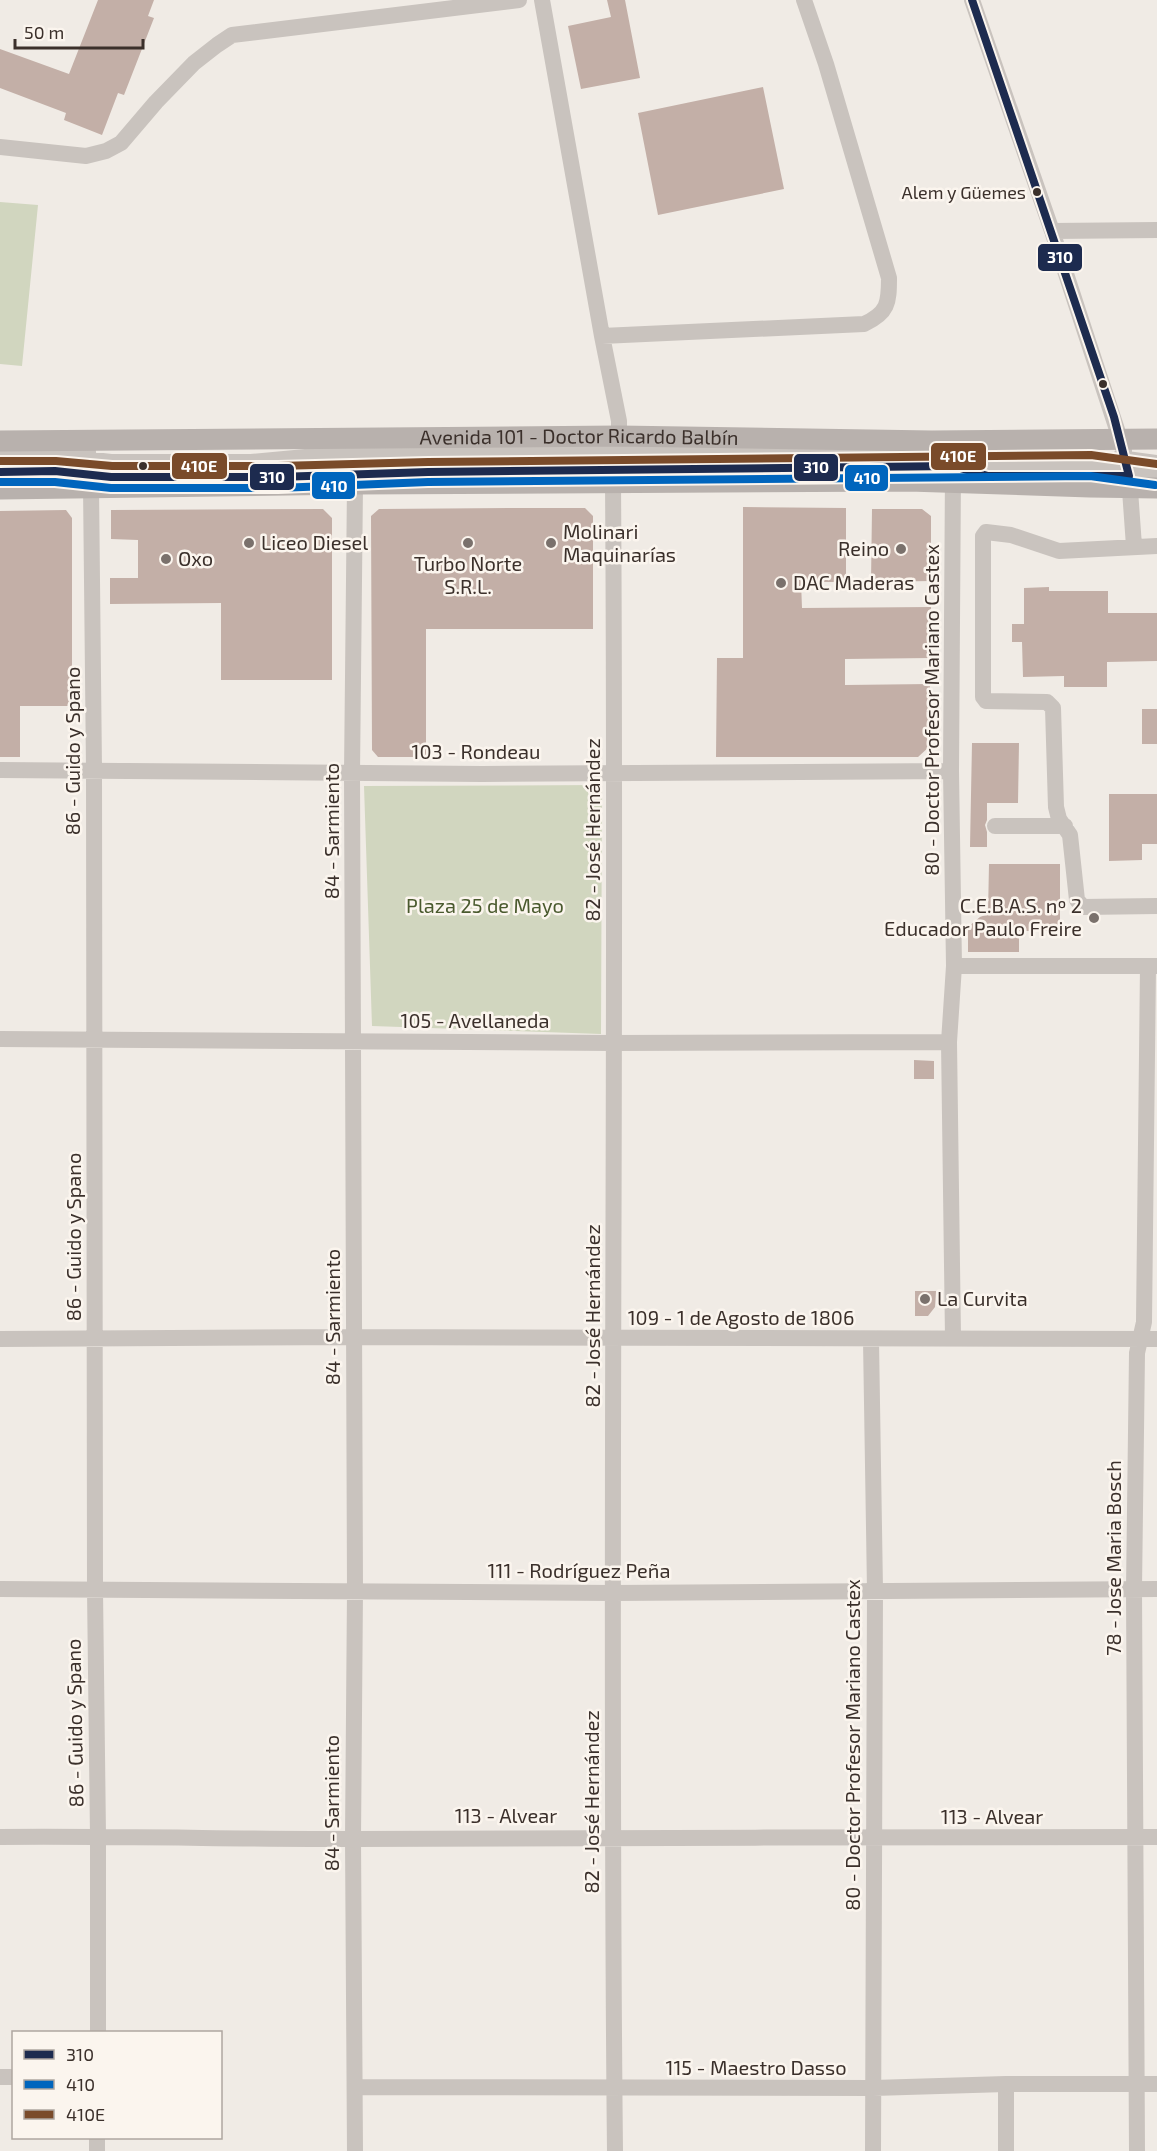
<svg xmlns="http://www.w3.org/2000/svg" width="1157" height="2151" font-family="'Exo 2',sans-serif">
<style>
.green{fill:#d1d6bf}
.building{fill:#c3afa7}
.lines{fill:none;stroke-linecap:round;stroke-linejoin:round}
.minor{stroke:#c9c3be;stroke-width:16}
.major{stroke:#b8b1ad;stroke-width:21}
.bus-1-casing{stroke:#fbf5ee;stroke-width:12}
.bus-2-casing{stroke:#fbf5ee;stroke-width:12}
.bus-3-casing{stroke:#fbf5ee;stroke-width:12}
.bus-1{stroke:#1d2b4f;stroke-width:8}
.bus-2{stroke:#0065bd;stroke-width:8}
.bus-3{stroke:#7a4b2a;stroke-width:8}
.bus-dot{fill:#3b302b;stroke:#fbf5ee;stroke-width:2}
.poi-dot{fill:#7a716c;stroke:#fbf5ee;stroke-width:2}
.labels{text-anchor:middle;stroke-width:5;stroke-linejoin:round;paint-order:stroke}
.bus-label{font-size:18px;fill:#3b302b;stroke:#fbf5ee;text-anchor:end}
.street-label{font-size:20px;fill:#3b302b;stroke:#fbf5ee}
.poi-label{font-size:20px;fill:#3b302b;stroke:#fbf5ee;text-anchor:start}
.park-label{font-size:20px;fill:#4a5a2e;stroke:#fbf5ee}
.line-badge{stroke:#fbf5ee;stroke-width:2}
.badge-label{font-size:16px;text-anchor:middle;font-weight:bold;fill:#fff}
</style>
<rect width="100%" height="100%" fill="#f0ebe5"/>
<!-- green -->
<path class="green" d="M0 202 38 205 22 366 0 364Z
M602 785 601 1034 372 1026 364 786Z"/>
<!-- building -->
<path class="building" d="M98 0H154L148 16 154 18 124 95 118 93 102 135 64 120 66 113 0 88V49L69 74Z
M607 0H625L640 78 581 89 568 26 611 17Z
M763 87 784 189 658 215 638 113Z
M743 507 846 508V582H801L802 608 931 607 930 658 845 659V685L930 684V746L918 757H716L717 658H743Z
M509 508H585L593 516V629H426V757H378L372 750 371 516 379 509Z
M323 509 332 518V680H221V603L110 604V578H138V540L111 539V510Z
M872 509H922L931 516V581L871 582Z
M66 510 72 518V706H20V757H0V511Z
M1049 587V591H1108V613H1157V661L1107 662V687H1064V676L1023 677 1022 642H1012V624H1024V588Z
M1142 709H1157V744H1142Z
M972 743H1019L1018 803H987V820L985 825 987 832V847H970Z
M1109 794H1157V844H1142V860L1109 861Z
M989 864H1060V931H1019V952H968V927L980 917 988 914Z
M914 1060 934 1061V1079H914Z
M915 1291H936L935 1307 928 1316H915Z"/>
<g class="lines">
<!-- minor -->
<path class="minor" d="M542 0 602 336 619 421V436
M972 0 1052 231 1124 451
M0 147 86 156 106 151 121 143 156 102 194 63 217 45 232 35 519 0
M1052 231 1157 230
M602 336 864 324C888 313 889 303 889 278L826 64 804 0
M87 441 91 486 94 770 95 1590 98 1836V2032
M0 457H68L111 462H251L348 453 986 454
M1119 458 1157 463
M0 472 55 471 131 477
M953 472 951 771 954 966 949 1042 953 1338
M364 474 1091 465 1157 475
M1129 476 1134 546
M613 482C617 1038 609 1595 615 2151
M1157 546 1059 551 1011 535 986 532 983 536V697L986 701 1047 702 1053 708 1056 807 1059 819 1070 835 1077 900 1083 907 1157 906
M0 770 482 774 951 771
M995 826H1065
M954 966H1157
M0 1039 613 1043 949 1042
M0 1339 354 1337 1157 1339
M871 1340 875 1590 873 2151
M0 1589 613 1593 1157 1589
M0 1837C118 1836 236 1839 355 1839 622 1838 890 1837 1157 1837
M0 2077H14
M1006 2084V2151
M355 2087 873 2088 1006 2084H1157
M97 2151V2138
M355 2151 353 1839 355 1590 352 774 355 484
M1137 2151 1134 1589 1137 1353 1144 1322 1148 966"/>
<!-- major -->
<g class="major">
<path id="s1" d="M0 441 619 436 932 441 1157 439"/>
<path d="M0 489 355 484 909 481 1090 487 1157 488"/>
</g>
<!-- bus-1 casing -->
<g class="bus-1-casing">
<path id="bus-1" d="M0 472 55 471 111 477H278L428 472 953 466 988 476H1129L1114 417 972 0"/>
</g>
<!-- bus-2 casing -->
<g class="bus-2-casing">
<path id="bus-2" d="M0 482H55L111 488H278L428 482 1090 476 1155 485"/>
</g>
<!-- bus-3 casing -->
<g class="bus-3-casing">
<path id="bus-3" d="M0 461H56L112 466H278L428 462 1091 455 1157 464"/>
</g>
<!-- bus-1 -->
<use href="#bus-1" class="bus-1"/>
<!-- bus-2 -->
<use href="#bus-2" class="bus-2"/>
<!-- bus-3 -->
<use href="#bus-3" class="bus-3"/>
</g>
<!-- markers -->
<g class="bus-dot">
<circle cx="1037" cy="192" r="5"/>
<circle cx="1103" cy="384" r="5"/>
<circle cx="143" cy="466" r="5"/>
</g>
<g class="poi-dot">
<circle cx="249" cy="543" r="6"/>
<circle cx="468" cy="543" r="6"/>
<circle cx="551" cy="543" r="6"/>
<circle cx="901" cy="549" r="6"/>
<circle cx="166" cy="559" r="6"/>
<circle cx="781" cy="583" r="6"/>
<circle cx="1094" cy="918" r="6"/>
<circle cx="925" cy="1299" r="6"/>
</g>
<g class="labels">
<!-- bus labels -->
<g class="bus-label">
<text x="1026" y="199">Alem y Güemes</text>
</g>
<!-- street labels -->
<g class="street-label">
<text dy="7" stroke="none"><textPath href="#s1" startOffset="579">Avenida 101 - Doctor Ricardo Balbín</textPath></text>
<text transform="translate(932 710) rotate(-90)" y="7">80 - Doctor Profesor Mariano Castex</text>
<text transform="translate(73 751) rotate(-90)" y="7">86 - Guido y Spano</text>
<text x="476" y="759">103 - Rondeau</text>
<text transform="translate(593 830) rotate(-90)" y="7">82 - José Hernández</text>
<text transform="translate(332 831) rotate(-90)" y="7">84 - Sarmiento</text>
<text x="475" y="1028">105 - Avellaneda</text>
<text transform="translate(74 1237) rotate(-90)" y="7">86 - Guido y Spano</text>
<text transform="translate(593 1316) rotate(-90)" y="7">82 - José Hernández</text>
<text transform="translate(333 1317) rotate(-90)" y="7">84 - Sarmiento</text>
<text x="741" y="1325">109 - 1 de Agosto de 1806</text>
<text transform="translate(1114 1558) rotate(-90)" y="7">78 - Jose Maria Bosch</text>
<text x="579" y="1578">111 - Rodríguez Peña</text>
<text transform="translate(75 1723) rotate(-91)" y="7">86 - Guido y Spano</text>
<text transform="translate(853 1745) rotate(-90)" y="7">80 - Doctor Profesor Mariano Castex</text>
<text transform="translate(592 1802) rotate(-90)" y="7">82 - José Hernández</text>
<text transform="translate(332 1803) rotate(-90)" y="7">84 - Sarmiento</text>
<text x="506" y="1823">113 - Alvear</text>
<text x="992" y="1824">113 - Alvear</text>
<text x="756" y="2075">115 - Maestro Dasso</text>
</g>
<!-- poi labels -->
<g class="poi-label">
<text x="563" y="539">Molinari<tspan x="563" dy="23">Maquinarías</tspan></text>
<text x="261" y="550">Liceo Diesel</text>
<text x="889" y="556" text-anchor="end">Reino</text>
<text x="178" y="566">Oxo</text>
<text x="468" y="571" text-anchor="middle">Turbo Norte<tspan x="468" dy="23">S.R.L.</tspan></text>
<text x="793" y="590">DAC Maderas</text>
<text x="1082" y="913" text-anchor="end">C.E.B.A.S. nº 2<tspan x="1082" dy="23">Educador Paulo Freire</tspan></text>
<text x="937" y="1306">La Curvita</text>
</g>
<!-- park labels -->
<g class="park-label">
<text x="485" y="913">Plaza 25 de Mayo</text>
</g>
</g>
<g class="line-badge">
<rect x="1037" y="243" width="46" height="29" rx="6" fill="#1d2b4f"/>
<rect x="930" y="442" width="57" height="29" rx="6" fill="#7a4b2a"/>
<rect x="171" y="452" width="57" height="28" rx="6" fill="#7a4b2a"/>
<rect x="793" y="453" width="46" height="29" rx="6" fill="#1d2b4f"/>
<rect x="249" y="463" width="46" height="28" rx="6" fill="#1d2b4f"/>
<rect x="844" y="464" width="45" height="28" rx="6" fill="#0065bd"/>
<rect x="311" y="471" width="45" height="29" rx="6" fill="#0065bd"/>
</g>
<g class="badge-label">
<text x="1060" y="263">310</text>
<text x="958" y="462">410E</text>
<text x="199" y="472">410E</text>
<text x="816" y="473">310</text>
<text x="272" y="483">310</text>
<text x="867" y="484">410</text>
<text x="334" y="492">410</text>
</g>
<!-- legend -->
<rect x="12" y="2031" width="210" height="108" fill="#fbf5ee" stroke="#aea6a0" stroke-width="1.5"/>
<rect x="24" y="2050" width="30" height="9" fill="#1d2b4f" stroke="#aea6a0" stroke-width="1.5"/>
<text x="66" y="2061" font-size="18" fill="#3b302b">310</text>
<rect x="24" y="2080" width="30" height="9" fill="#0065bd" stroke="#aea6a0" stroke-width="1.5"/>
<text x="66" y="2091" font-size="18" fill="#3b302b">410</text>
<rect x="24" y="2110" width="30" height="9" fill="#7a4b2a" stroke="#aea6a0" stroke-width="1.5"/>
<text x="66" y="2121" font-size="18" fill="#3b302b">410E</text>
<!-- scale -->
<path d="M15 39v9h128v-9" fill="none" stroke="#3b302b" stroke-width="3"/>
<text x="24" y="39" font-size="18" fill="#3b302b" stroke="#fbf5ee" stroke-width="4.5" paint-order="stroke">50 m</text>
</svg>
